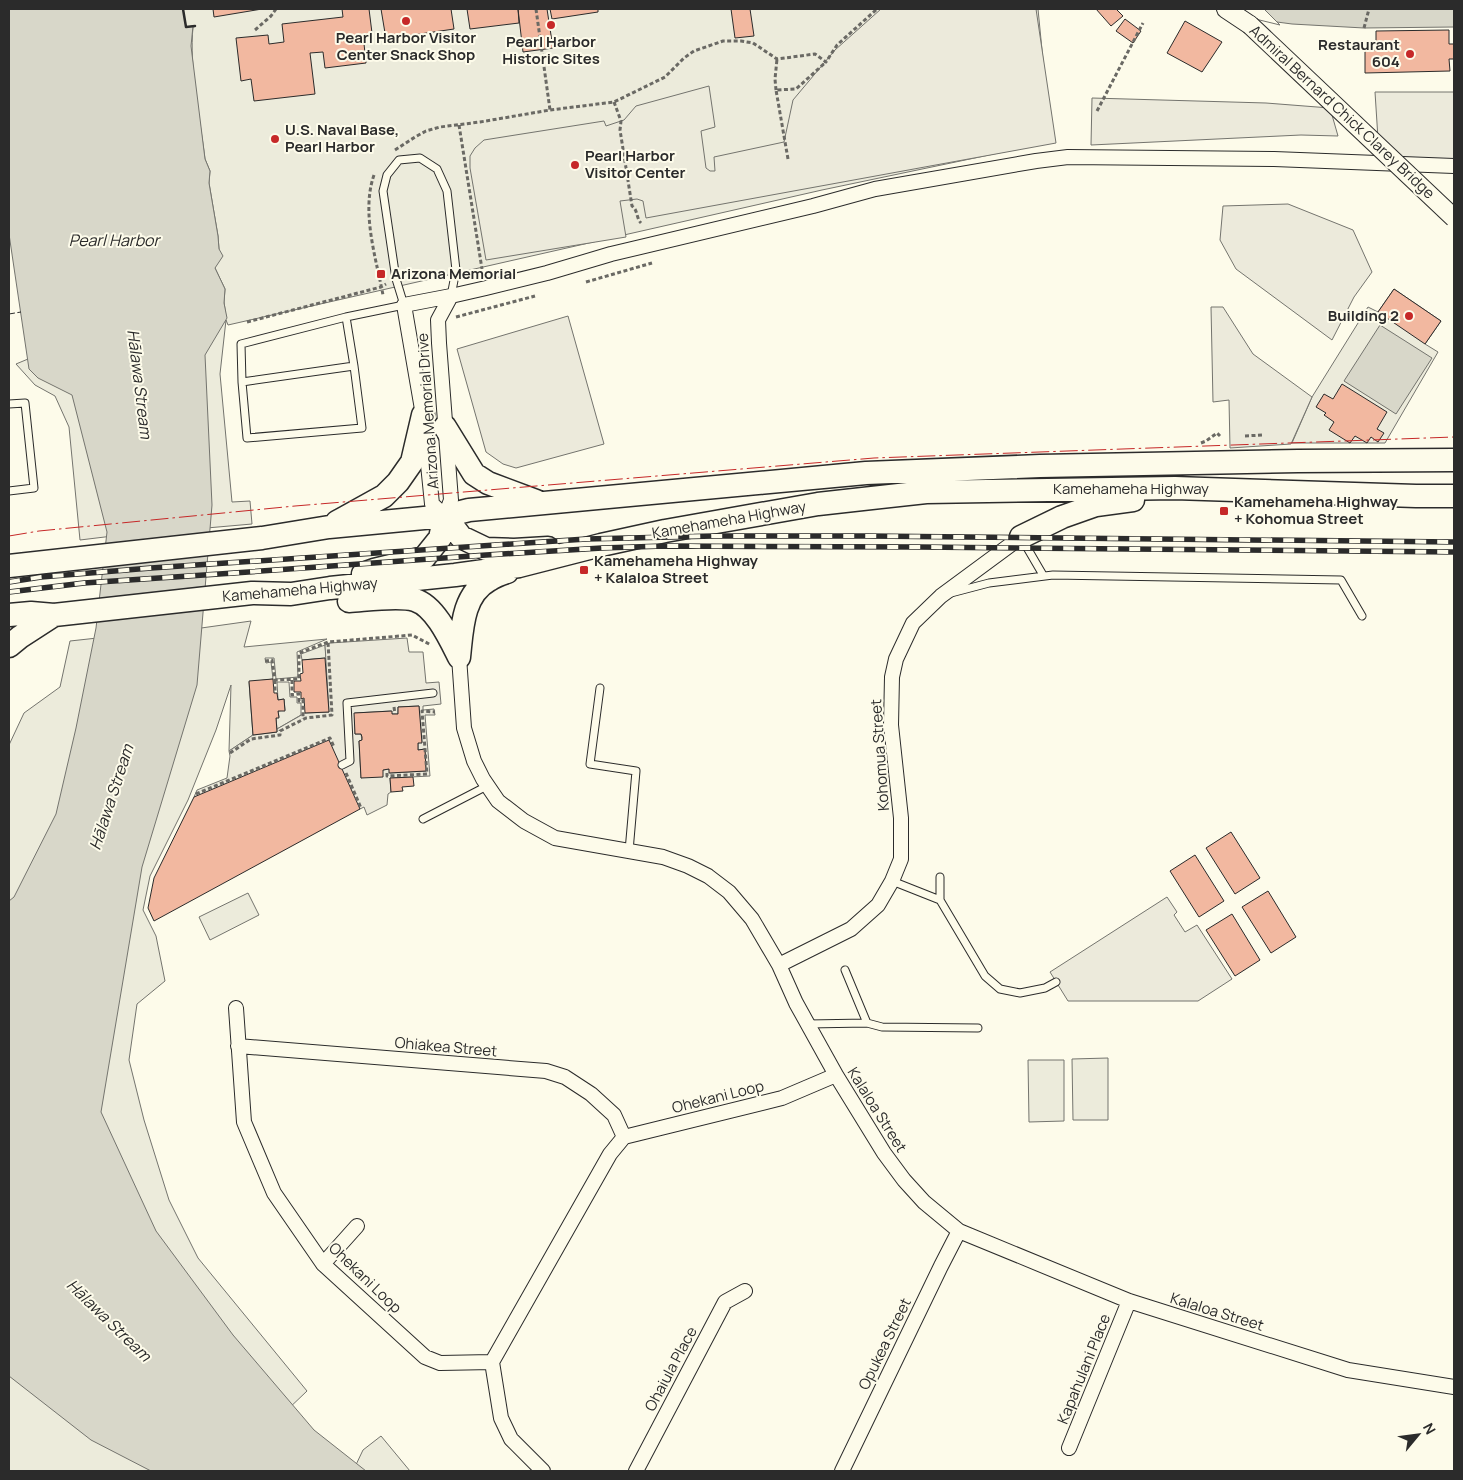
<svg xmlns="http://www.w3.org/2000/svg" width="1463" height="1480" font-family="Manrope,sans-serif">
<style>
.green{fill:#ecebdb;stroke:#74746e}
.parking{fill:#eceadb;stroke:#74746e;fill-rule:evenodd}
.water{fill:#d8d7c9;stroke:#74746e}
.pier{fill:#fdfbea;stroke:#74746e}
.building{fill:#f2b8a0;stroke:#2b2b2b}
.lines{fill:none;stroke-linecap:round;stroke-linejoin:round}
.service-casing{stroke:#2b2b2b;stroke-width:9}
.minor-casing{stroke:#2b2b2b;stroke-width:16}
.tertiary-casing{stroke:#2b2b2b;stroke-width:20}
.primary-casing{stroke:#2b2b2b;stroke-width:25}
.path{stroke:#6a6964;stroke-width:3;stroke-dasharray:4 2.5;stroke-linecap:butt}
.service{stroke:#fdfbea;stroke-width:7}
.minor{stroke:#fdfbea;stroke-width:14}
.tertiary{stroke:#fdfbea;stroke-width:18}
.primary{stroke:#fdfbea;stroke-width:22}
.rail-casing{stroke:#2b2b2b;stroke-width:5.5}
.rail{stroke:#fdfbea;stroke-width:4;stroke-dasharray:11;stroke-linecap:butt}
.tertiary-bridge-casing{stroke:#2b2b2b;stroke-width:20;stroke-linecap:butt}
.tertiary-bridge{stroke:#fdfbea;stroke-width:18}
.fence{stroke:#2b2b2b;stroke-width:1;stroke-dasharray:6 2.5;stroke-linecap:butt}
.wall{stroke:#2b2b2b;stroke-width:2.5}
.power{stroke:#c62828;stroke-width:1;stroke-dasharray:18 4 2.5 4;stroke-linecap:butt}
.poi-dot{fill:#c62828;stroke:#fdfbea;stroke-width:2}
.labels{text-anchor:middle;stroke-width:4;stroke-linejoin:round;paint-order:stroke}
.poi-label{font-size:15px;font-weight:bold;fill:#2b2b2b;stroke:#fdfbea;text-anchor:start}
.street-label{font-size:15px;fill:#2b2b2b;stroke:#fdfbea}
.water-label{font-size:16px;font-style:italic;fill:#2b2b2b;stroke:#fdfbea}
</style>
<rect width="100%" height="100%" fill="#fdfbea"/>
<!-- green -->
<path class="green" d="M183 9H1038L1051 142 822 190 228 325 226 320 220 374 232 502 250 501 252 524 184 530 201 306 226 317 224 302 225 289 215 268 219 249 218 236 209 183 210 171 205 159C200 118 189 68 193 27H186Z
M1394 289 1441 321 1425 344 1438 352 1385 443H1292L1312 397 1368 307 1378 312Z
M28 359 76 377 154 531 80 540 69 427 55 396 35 385 16 364Z
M251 621 244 647 327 639 297 652 298 677 276 679 274 658H265L266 663 271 662 273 679 249 682 253 735 229 751 231 685 216 730 188 800 150 876 143 910 156 936 165 981 137 1004 129 1060 144 1120 169 1200 198 1258 307 1391 285 1412 89 1189 63 984 187 630Z
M134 634 9 953V745L24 713 60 687 70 641Z
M325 645 326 658 302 660 301 654Z
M277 682H289L290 697H297V703H301V715L277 729 276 718 279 717 278 711 285 710 284 699 278 700Z
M248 893 259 915 210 940 199 917Z
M1108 1058V1120H1073L1072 1059Z
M1028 1060H1064V1121L1029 1122Z
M9 1244 260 1471H9Z
M381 1436 410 1471H353L363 1450Z"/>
<!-- parking -->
<path class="parking" d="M881 9H1036L1056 143 646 218 643 201 637 199 620 201 626 237 486 260 470 168V156L475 148 484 140 604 121 606 126 624 120 636 106 709 86 715 127 701 131 706 168 710 171H715L714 157 784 142 793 100 835 50Z
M1375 92H1454V169L1380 170Z
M1092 98 1266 103 1330 108 1338 136 1301 135 1091 145Z
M1288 204 1353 230 1372 272 1354 297 1332 340 1236 269 1220 240 1223 206Z
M1211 307H1223L1253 354 1312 397 1291 444 1230 448 1229 400 1213 402Z
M568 316 604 444 516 468 503 464 486 452 457 349Z
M407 638 409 652H423L426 683 439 682 441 704 423 706V710L434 709 435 715H425L430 776 390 778 391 792 388 794 387 805 367 815 364 807 360 809 194 797 197 790 227 778 230 756 229 751 253 735 277 732V729L305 713 329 712 325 645 330 643ZM419 706 422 742 418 743V750L425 749 426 771 390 773 389 769 383 770 361 778 359 741 362 740 361 734H355V713L391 711 392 714H398V707Z
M1167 897 1177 912 1174 915 1185 932 1197 925 1232 979 1198 1001H1068L1050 972Z"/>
<!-- water -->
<path class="water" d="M9 9H183L186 27 193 26 191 46 205 159 210 171 209 183 218 236 219 249 223 256 215 268 225 289 224 303 227 318 205 355 212 505 197 685 142 867 101 1112 156 1231 233 1335 314 1430 366 1471H151L91 1440 9 1376V901L14 897 56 814 76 728 96 628 107 532 72 395 38 378 29 369 9 234Z
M1230 9H1454V27L1364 28 1292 24 1277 22Z
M1380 325 1432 358 1396 414 1344 381Z"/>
<!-- pier -->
<path class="pier" d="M1228 9H1264L1280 25 1235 14Z"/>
<!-- building -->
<path class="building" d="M213 9H262L214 17Z
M342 9H369L372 33 363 34 366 63 325 68 323 52 310 53 315 94 254 101 251 79 241 81 236 38 268 35 269 44 284 42 282 24 343 17Z
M381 9H451L454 29 386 39Z
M467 9H518L519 23 470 29Z
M518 9H547L553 48 523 52Z
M550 9H598V12L552 19Z
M731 9H750L754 36 735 38Z
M1096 9H1116L1123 16 1111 26Z
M1125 19 1141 31 1133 43 1116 31Z
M1185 21 1222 42 1202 72 1167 53Z
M1449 30V44H1454V59H1449L1450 71 1365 73V50H1376V31Z
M1394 289 1441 321 1425 344 1378 312Z
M1342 384 1387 412 1377 429 1384 433 1378 442 1371 437 1367 443 1355 436 1350 443 1329 430 1334 422 1324 415 1326 413 1316 407 1324 394 1333 399Z
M325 658 329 712 305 713 304 698 301 699V692H294V681H301L300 674 303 673 302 660Z
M273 679 274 693H277L278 700 284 699 285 711H278L279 718H276L277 732 253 735 249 681Z
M419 706 422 743H418V750L425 749 426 771 389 773V769L383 770V777L361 778 359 741 362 740V737L361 734H355L354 713 392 711V714H398V707Z
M329 740 360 809 154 921 148 908 154 878 194 797Z
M413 777 414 786 402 787 403 791 391 792 390 778Z
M1231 832 1260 878 1235 894 1206 848Z
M1195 855 1224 901 1199 917 1170 871Z
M1268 891 1296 937 1271 953 1242 907Z
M1232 914 1260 960 1235 976 1206 930Z"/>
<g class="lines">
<!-- service casing -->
<g class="service-casing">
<path id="service" d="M346 317 354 366 242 382 241 344 346 317 404 305 396 279 383 191 387 175 399 160 420 158 437 169 447 191 456 270 451 296
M242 382 247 438 362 428 354 366
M9 404 25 403 34 488 9 491
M1022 539 1043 575
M951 593 989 583 1053 575 1341 580 1362 616
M600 688 590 764 636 771 629 851
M342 765 350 761 347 703 433 693
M423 819 487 786
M940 877V900
M892 881 940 900 985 976 1000 989 1020 993 1045 988 1056 982
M867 1023 882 1027 978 1028
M808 1024 867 1023 845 970"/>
</g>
<!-- minor casing -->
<g class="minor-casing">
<path id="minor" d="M451 296 438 320 439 343 451 500 445 516 432 504 423 415 404 305 451 296 486 288 547 273 611 254 813 206 875 189 1036 161 1068 157 1274 159 1454 166
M459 657 464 728 474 761 483 779 498 801 524 821 555 838 663 857 688 866 708 876 729 892 752 919 779 965 796 1003 836 1075 884 1153 904 1180 924 1202 959 1231 1129 1301 1348 1370 1454 1387
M779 965 851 929 878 905 892 881 901 859V818L891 725 892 677 896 659 913 623 941 596 1021 537
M236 1008 244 1122 274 1193 323 1264 425 1357 440 1363 492 1362 501 1418 511 1439 543 1471
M238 1046 546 1071 565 1077 591 1094 614 1115 624 1137
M323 1264 357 1226
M492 1362 610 1154 624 1137 782 1098 836 1075
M1069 1448 1129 1301
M636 1471 725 1302 745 1291
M842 1471 941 1266 959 1231"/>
</g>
<!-- tertiary casing -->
<g class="tertiary-casing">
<path id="tertiary" d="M1226 9 1250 25"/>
</g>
<!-- primary casing -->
<g class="primary-casing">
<path id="primary" d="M445 427 474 474 488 483 536 501
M445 516 461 537 486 549 514 550 548 548
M337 522 384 496 398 482 412 462 423 415
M1021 537 1062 517 1096 505 1133 500
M9 566 262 538 329 527 445 516 469 510 866 473 1040 466 1298 461 1454 460
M363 574 374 570 424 558 440 538 445 516
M349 601C366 600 399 595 415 600 435 606 450 639 459 657
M9 615 31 613 54 615 252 593 291 594 330 588 455 575 519 566 601 545 665 531 818 504 926 492 1175 488 1416 496H1454
M9 646 20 637 54 615
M459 657C462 630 462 595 489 580 495 576 501 574 507 572"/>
</g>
<!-- path -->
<path class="path" d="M536 9 550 110
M1364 28 1369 9
M255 30 271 16 276 9
M776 90 775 79 777 59
M614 102 621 121 620 130 632 206C638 210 636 218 641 223
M1097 111 1143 23
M459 125 482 269
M395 150 415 137 426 131 440 127 480 122 550 110 614 102 665 77 684 58 694 51 723 41H741L753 43 777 59 815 54 826 62 837 45 877 9
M788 159 776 90 796 89 826 62
M374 175C361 212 376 258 383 295
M413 278 443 272
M586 282 652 263
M456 317 535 296
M247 322 381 287 386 284
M1245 436 1262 435
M1201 443 1206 441 1217 433 1220 436
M265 661 272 660 275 680 299 679V653L328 642 412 635 431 645
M275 680V693
M292 680V695L299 694V701L303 700V719
M394 707 395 714
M230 753 251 739 280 735V731L306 718 332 715 328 642
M346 773 361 808
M387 773V776L427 774 422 711 435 712
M196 794 330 738 334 747"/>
<!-- service -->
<use href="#service" class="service"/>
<!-- minor -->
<use href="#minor" class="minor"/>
<!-- tertiary -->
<use href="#tertiary" class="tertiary"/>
<!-- primary -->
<use href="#primary" class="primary"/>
<!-- rail casing -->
<g class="rail-casing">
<path id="rail" d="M9 582 41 577 151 568 586 539 714 536H867L1454 542
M9 592 84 583 234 573 486 555 602 548 664 546 919 547 1454 552"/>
</g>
<!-- rail -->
<use href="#rail" class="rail"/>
<!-- tertiary-bridge casing -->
<g class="tertiary-bridge-casing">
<path id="tertiary-bridge" d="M1250 25 1454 218"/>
</g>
<!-- tertiary-bridge -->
<use href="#tertiary-bridge" class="tertiary-bridge"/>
<!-- fence -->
<path class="fence" d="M9 314 21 312"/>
<!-- wall -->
<path class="wall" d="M183 9 186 27 195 26"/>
<!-- power -->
<path class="power" d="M9 536 39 531 295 506 874 458 1454 437"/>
</g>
<!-- markers -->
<g class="poi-dot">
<circle cx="406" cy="21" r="5"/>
<circle cx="551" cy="25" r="5"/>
<circle cx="1410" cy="54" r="5"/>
<circle cx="275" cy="139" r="5"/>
<circle cx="575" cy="165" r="5"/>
<rect x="376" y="269" width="10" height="10" rx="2.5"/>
<circle cx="1409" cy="316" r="5"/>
<rect x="1219" y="506" width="10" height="10" rx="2.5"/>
<rect x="579" y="565" width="10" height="10" rx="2.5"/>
</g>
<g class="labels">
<!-- poi labels -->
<g class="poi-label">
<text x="406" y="43" text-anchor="middle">Pearl Harbor Visitor<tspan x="406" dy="17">Center Snack Shop</tspan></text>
<text x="551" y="47" text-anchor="middle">Pearl Harbor<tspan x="551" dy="17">Historic Sites</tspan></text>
<text x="1400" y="50" text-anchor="end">Restaurant<tspan x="1400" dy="17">604</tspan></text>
<text x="285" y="135">U.S. Naval Base,<tspan x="285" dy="17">Pearl Harbor</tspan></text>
<text x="585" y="161">Pearl Harbor<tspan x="585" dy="17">Visitor Center</tspan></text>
<text x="391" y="279">Arizona Memorial</text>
<text x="1399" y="321" text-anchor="end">Building 2</text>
<text x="1234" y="507">Kamehameha Highway<tspan x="1234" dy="17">+ Kohomua Street</tspan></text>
<text x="594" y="566">Kamehameha Highway<tspan x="594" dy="17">+ Kalaloa Street</tspan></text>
</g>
<!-- street labels -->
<g class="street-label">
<text transform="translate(1342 112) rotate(43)" y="5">Admiral Bernard Chick Clarey Bridge</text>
<text transform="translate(428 411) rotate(-94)" y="5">Arizona Memorial Drive</text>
<text x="1131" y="494">Kamehameha Highway</text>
<text transform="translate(729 520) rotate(-10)" y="5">Kamehameha Highway</text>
<text transform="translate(300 590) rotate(-5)" y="5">Kamehameha Highway</text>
<text transform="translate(880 755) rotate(-94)" y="5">Kohomua Street</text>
<text transform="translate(446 1047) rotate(5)" y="5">Ohiakea Street</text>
<text transform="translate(718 1097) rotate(-14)" y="5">Ohekani Loop</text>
<text transform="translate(877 1110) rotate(58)" y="5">Kalaloa Street</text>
<text transform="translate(365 1278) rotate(44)" y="5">Ohekani Loop</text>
<text transform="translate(1217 1312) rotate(17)" y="5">Kalaloa Street</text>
<text transform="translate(885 1344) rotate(-64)" y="5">Opukea Street</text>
<text transform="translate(671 1369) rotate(-62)" y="5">Ohaiula Place</text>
<text transform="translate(1084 1369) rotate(-68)" y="5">Kapahulani Place</text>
</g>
<!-- water labels -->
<g class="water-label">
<text x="114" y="246">Pearl Harbor</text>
<text transform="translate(140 384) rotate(83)" y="6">Hālawa Stream</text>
<text transform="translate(111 797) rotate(-72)" y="6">Hālawa Stream</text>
<text transform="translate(109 1320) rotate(44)" y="6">Hālawa Stream</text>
</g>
</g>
<!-- border -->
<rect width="1463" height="1480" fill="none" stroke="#2b2b2b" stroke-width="20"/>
<!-- north arrow -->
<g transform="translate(1418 1435) rotate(61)" stroke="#fdfbea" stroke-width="4" paint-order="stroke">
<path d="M0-4L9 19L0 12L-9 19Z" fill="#2b2b2b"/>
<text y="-8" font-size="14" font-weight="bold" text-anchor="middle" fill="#2b2b2b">N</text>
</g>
</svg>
